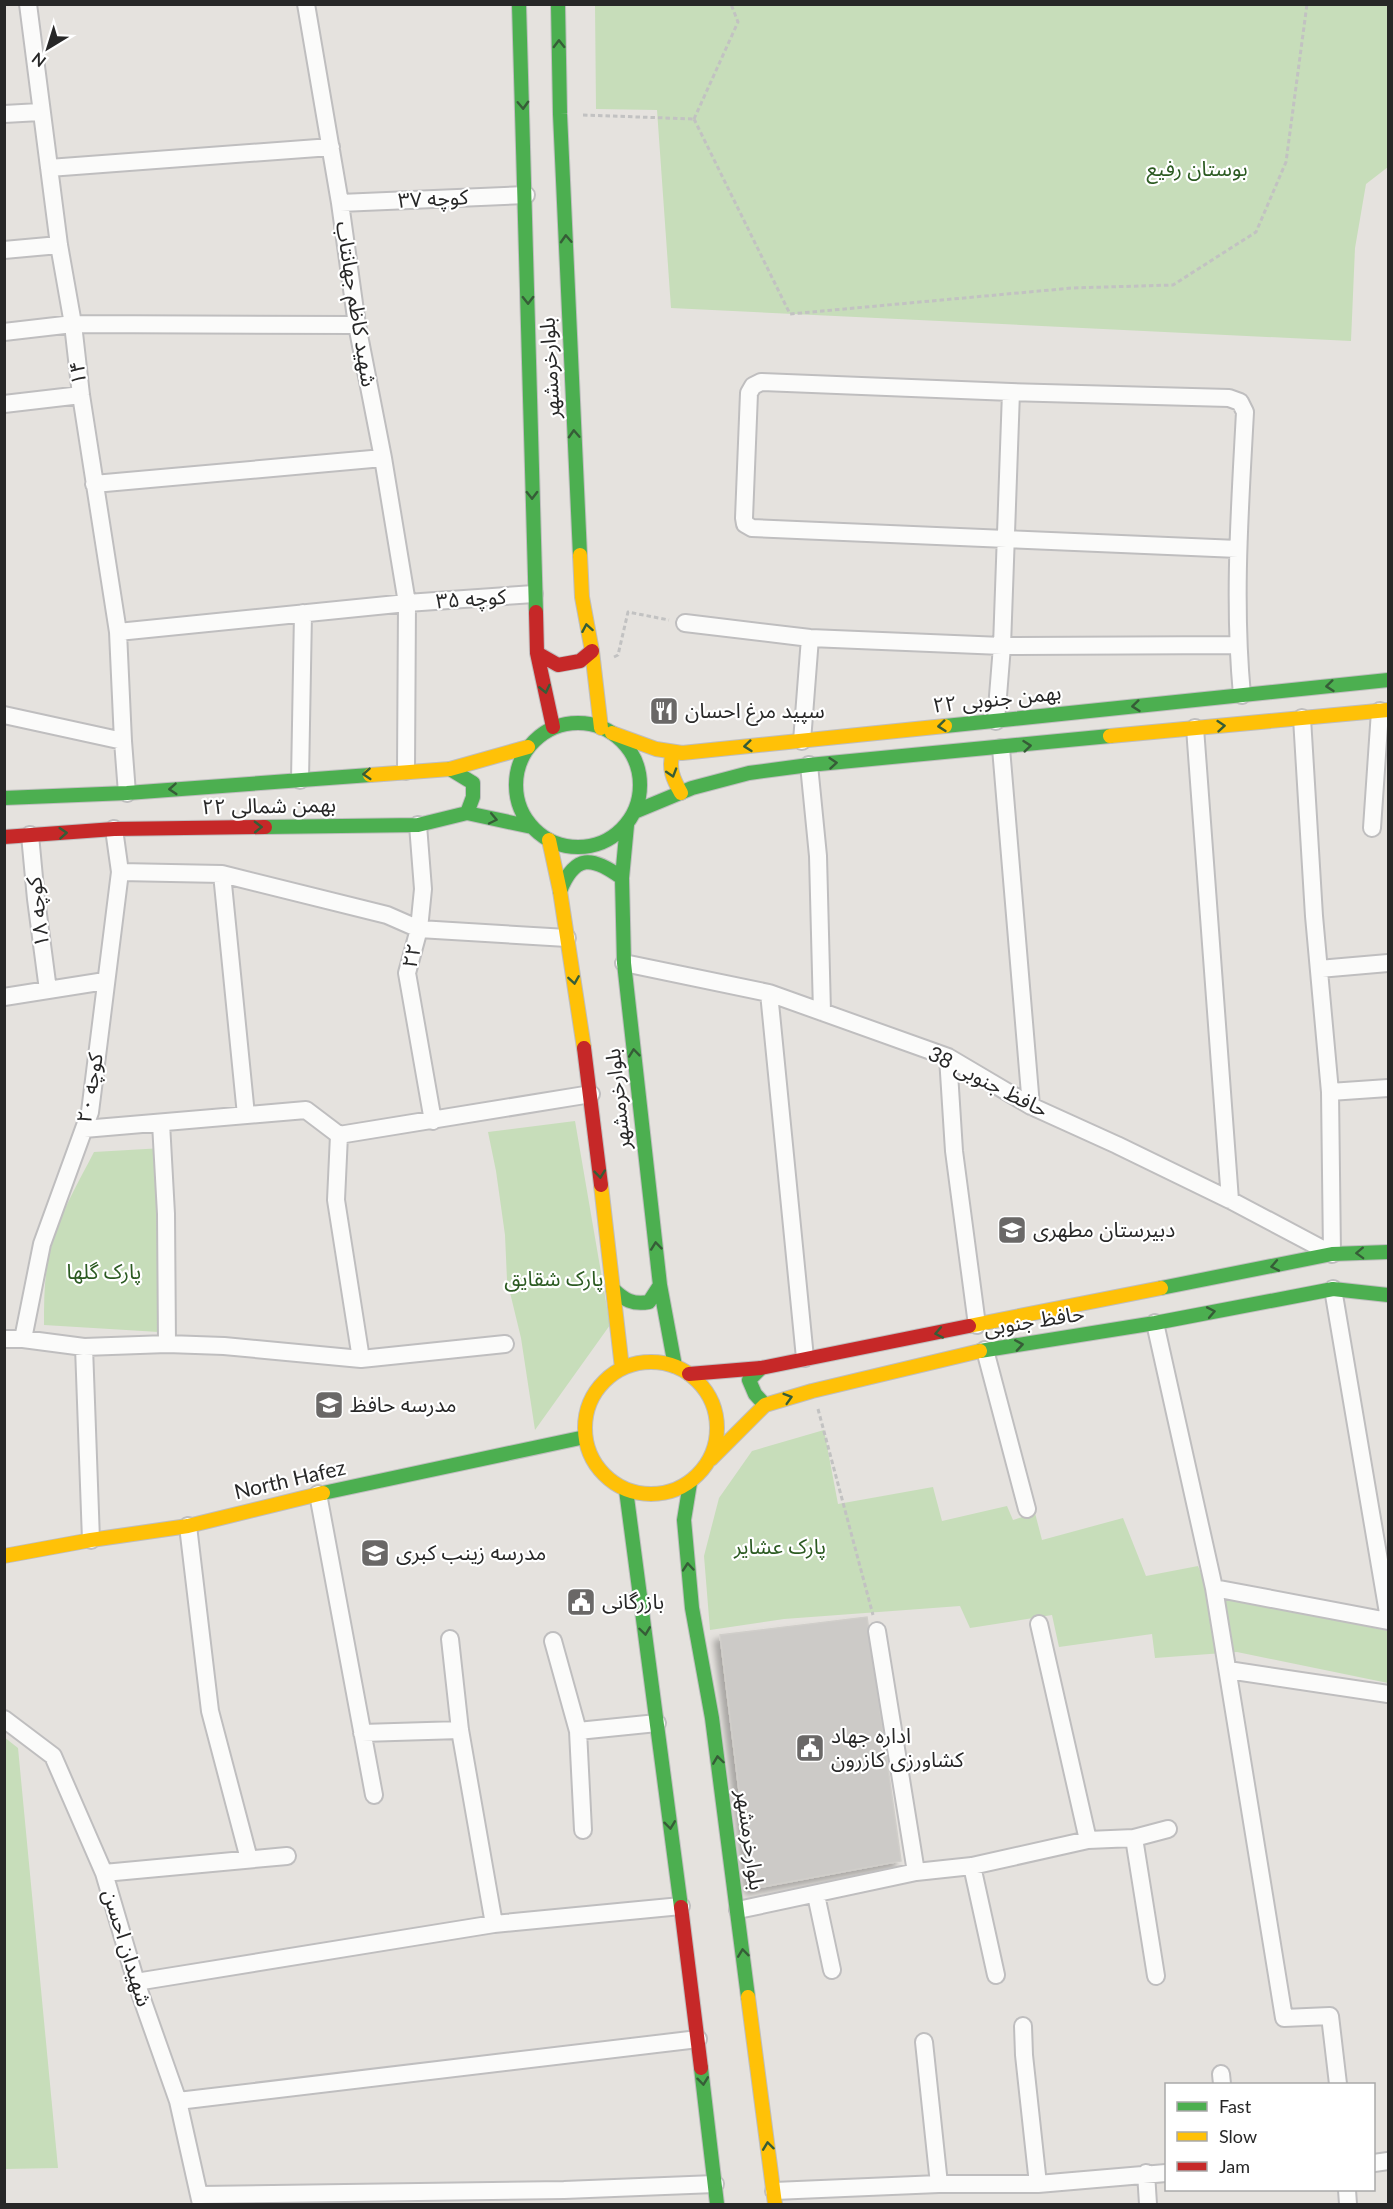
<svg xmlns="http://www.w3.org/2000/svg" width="1393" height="2209" font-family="Lato,'Noto Sans Arabic',sans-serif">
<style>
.green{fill:#c7ddba}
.building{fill:#cccac7;stroke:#d0ceca;stroke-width:1.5;filter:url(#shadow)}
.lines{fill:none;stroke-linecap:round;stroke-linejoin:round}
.street-casing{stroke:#bfbebf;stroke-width:20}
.fast-casing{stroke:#bfbebf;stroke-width:16}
.slow-casing{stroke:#bfbebf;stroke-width:16}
.jam-casing{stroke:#bfbebf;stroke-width:16}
.path{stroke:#c2c2c2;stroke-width:3;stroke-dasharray:4.5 3;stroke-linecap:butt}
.street{stroke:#fbfbfa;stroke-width:16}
.fast{stroke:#4caf50;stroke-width:14}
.slow{stroke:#ffc107;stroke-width:14}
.jam{stroke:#c62828;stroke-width:14}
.oneway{stroke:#365d37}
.labels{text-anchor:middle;stroke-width:4.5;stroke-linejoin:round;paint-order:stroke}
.park-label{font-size:21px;fill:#2b5a21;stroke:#fff}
.street-label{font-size:21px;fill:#272727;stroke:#fff}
.poi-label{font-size:21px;fill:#272727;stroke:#fff;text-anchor:start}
</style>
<defs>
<filter id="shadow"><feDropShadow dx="-5.5" dy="5.5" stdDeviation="3" flood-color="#0004"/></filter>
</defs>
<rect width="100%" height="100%" fill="#e5e2de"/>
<!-- green -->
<path class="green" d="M595 5H1388V167L1366 184 1355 248 1351 341 671 308 657 110 596 109Z
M575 1121 610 1325 535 1430 521 1338 507 1280 505 1235 496 1171 488 1132Z
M163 1148 159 1332 44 1325C44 1297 44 1268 53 1241 62 1210 79 1181 94 1152Z
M824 1430 838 1504 933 1487 942 1521 1007 1506 1013 1520 1035 1513 1042 1540 1123 1518 1146 1576 1198 1566 1209 1593 1388 1631V1683L1237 1652 1155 1658 1152 1634 1059 1647 1052 1615 970 1628 960 1606 784 1619 710 1630 704 1556 719 1498 752 1451Z
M4 1737 18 1748 58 2168 5 2169Z"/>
<!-- building -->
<path class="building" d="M867 1617 901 1861 751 1889 720 1635Z"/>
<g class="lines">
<!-- street casing -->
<g class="street-casing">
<path id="street" d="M28 4 59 245 73 324 81 395 118 632 123 741
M306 4 340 203 357 325 383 458 407 603 406 771
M4 114 40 112
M49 168 331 147
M340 203 526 195
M4 250 59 245
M4 332 73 324 357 325
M4 404 81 395
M94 484 383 458
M1238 549 752 528 745 524 744 518 749 393 753 386 761 382 1011 392 1229 398 1240 402 1245 412C1240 506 1233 601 1242 695
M685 623 810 638 1002 646 1238 645
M118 632 407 603 534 594
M4 715 123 741 127 793
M996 721 1002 646 1011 392
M1195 728 1230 1200
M802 741 810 638
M1001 748 1031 1106
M809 765 818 856 822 1012
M300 780 303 613
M418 825 423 889 419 929 407 973 433 1121
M1372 828 1380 711
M30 835 36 899 48 990
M120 872 222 874 387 915 419 929 567 938
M222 874 246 1115
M624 963 769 993 948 1057 1031 1106 1117 1145 1230 1200 1332 1254 1330 1092 1314 916 1302 718
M1319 969 1388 963
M769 993 805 1358
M4 997 105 981
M948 1057 954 1151 977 1325
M1330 1092 1388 1088
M161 1123 166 1214 167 1344
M84 1129 306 1110 339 1135 591 1094
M339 1135 336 1200 361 1359
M1333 1289 1388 1613
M1155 1323 1214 1588 1284 2018 1330 2016 1338 2084
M4 1339H23L84 1347 167 1344 224 1346 361 1359 505 1344
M23 1339 42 1244 90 1112 120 872 114 829
M84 1347 91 1540
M985 1350 1027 1509
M318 1494 374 1795
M188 1526 210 1711 249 1859
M1214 1588 1388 1621
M1039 1624 1088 1840
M877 1631 916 1872
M450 1639 460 1730 494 1924
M553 1641 578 1731 583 1830
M1228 1670 1388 1694
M4 1719 53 1756 104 1873 136 1982 178 2101 201 2204
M578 1731 657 1723
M362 1733 460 1730
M1134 1838 1156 1976
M972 1866 996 1975
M104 1873 287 1856
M816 1895 832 1970
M738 1910 916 1872 972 1866 1088 1840 1134 1838 1168 1829
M136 1982 494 1924 681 1906
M1023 2026 1024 2055 1038 2184
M924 2042 939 2184
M1221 2074 1222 2084
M178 2101 698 2039
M1374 2163 1388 2161
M1146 2173 1148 2204
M1347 2190 1348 2204
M774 2191 939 2184H1038L1166 2173
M199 2195 564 2190 715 2184"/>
</g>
<!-- fast casing -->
<g class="fast-casing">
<path id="fast" d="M519 4 536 612
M558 4 560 114 580 555
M516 785a62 62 0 1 1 124 0a62 62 0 1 1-124 0Z
M945 726 1388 680
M450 769 473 783V797L467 813
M4 798 127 793 370 775
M634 812 692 788 749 773 809 765 1110 736
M627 825 622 878 624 963 660 1285 675 1366
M265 827 418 825 467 813 532 827
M560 891C575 854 592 856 622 878
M1161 1288 1332 1254 1388 1252
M613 1289C624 1300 633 1305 649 1302L660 1285
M980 1351 1155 1323 1333 1289 1388 1295
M761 1368 749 1380 755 1394 765 1405
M690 1483 684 1520 692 1608 712 1718 748 1997
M626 1490 681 1907
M323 1493 585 1437
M701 2068 717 2204"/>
</g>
<!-- slow casing -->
<g class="slow-casing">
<path id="slow" d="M580 555 582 597 592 651 601 728
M612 733 656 749 682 753 945 726
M1110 736 1388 710
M673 752C668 768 673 779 681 793
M370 775 450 769 528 747
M549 840 560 891 584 1048
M601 1185 622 1368
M969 1326 1161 1288
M585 1428a66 66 0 1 1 132 0a66 66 0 1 1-132 0Z
M711 1459 765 1405 812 1391 980 1351
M4 1556 91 1540 188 1526 323 1493
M748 1997 775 2204"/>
</g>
<!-- jam casing -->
<g class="jam-casing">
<path id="jam" d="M536 612 537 653 553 727
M537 653 558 665 580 661 592 651
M4 837 114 829 265 827
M584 1048 601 1185
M689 1374 761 1368 969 1326
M681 1907 701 2068"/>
</g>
<!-- path -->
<path class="path" d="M583 115 694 119
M694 119 790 314 1072 288 1173 285 1256 232 1286 162 1307 4
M694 119 738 22 731 4
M614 657 618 655 628 612 669 620
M818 1409 873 1615"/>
<!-- street -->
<use href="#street" class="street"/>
<!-- fast -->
<use href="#fast" class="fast"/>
<!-- slow -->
<use href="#slow" class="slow"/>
<!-- jam -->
<use href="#jam" class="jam"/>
</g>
<!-- one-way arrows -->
<defs><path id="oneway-chevron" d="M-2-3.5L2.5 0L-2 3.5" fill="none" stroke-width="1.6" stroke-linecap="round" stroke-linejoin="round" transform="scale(1.5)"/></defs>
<g class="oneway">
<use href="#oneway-chevron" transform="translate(559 44) rotate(-91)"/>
<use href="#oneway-chevron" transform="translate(523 105) rotate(88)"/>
<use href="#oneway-chevron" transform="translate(566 239) rotate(-93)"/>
<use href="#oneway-chevron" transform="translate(528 300) rotate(89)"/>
<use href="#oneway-chevron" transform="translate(574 434) rotate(-93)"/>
<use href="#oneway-chevron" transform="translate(532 495) rotate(89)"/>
<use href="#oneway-chevron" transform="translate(587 628) rotate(-100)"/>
<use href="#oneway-chevron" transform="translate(1330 686) rotate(174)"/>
<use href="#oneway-chevron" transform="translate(545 689) rotate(77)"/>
<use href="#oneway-chevron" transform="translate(1136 706) rotate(174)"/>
<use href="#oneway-chevron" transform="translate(942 726) rotate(174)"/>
<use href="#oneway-chevron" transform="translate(1221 726) rotate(-5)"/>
<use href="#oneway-chevron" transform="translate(748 746) rotate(174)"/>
<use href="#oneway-chevron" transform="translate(1027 746) rotate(-6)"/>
<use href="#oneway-chevron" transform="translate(833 763) rotate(-5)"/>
<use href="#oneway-chevron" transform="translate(672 773) rotate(73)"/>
<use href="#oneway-chevron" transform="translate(367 774) rotate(176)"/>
<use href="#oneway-chevron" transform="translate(173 789) rotate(176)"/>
<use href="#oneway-chevron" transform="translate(493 819) rotate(12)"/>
<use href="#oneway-chevron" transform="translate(258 827) rotate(-1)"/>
<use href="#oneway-chevron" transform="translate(63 833) rotate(-4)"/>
<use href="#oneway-chevron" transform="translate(574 980) rotate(81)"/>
<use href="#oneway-chevron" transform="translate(634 1053) rotate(-96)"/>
<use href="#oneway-chevron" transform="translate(600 1174) rotate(84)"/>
<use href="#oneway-chevron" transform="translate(656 1246) rotate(-96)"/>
<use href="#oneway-chevron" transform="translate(1360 1253) rotate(178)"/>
<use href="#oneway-chevron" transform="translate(1275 1266) rotate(169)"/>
<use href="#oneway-chevron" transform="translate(1211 1312) rotate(-11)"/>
<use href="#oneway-chevron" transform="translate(939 1333) rotate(169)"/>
<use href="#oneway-chevron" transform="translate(1019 1345) rotate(-9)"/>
<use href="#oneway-chevron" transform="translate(788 1398) rotate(-17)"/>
<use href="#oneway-chevron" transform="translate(688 1567) rotate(-95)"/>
<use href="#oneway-chevron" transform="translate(645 1631) rotate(82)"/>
<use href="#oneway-chevron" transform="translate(718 1760) rotate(-98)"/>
<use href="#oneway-chevron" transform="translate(670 1825) rotate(83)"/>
<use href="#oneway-chevron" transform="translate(743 1953) rotate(-97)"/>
<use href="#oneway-chevron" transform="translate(703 2081) rotate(83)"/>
<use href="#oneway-chevron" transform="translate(768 2146) rotate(-97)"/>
</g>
<!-- icons -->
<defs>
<g id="restaurant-square" transform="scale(1.5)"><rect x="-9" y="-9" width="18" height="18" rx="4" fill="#6a6867" stroke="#fff"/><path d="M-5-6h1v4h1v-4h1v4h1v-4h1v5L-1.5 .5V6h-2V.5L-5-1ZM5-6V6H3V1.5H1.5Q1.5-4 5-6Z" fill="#fff"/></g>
<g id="school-square" transform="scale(1.5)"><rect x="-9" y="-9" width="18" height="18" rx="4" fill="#6a6867" stroke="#fff"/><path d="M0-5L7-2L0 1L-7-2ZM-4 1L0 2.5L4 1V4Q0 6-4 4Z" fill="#fff"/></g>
<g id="civic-square" transform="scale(1.5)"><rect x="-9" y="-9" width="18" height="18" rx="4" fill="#6a6867" stroke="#fff"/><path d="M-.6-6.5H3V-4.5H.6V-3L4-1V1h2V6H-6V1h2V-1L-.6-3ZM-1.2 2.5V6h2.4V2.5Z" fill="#fff"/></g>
</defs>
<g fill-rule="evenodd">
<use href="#restaurant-square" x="664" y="711"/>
<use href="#school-square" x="1012" y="1230"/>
<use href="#school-square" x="329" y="1405"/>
<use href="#school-square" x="375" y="1553"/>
<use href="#civic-square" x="581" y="1602"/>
<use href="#civic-square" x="810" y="1748"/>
</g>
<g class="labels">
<!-- park labels -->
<g class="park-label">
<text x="1197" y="176">بوستان رفیع</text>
<text x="104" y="1279">پارک گلها</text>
<text x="554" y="1286">پارک شقایق</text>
<text x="780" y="1554">پارک عشایر</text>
</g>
<!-- street labels -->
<g class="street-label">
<text transform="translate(433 199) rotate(-3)" y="7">کوچه ۳۷</text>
<text transform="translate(356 304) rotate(81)" y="7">شهید کاظم جهانتاب</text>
<text transform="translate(550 368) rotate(-93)" y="7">بلوارخرمشهر</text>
<text transform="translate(78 373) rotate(-96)" y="7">۱۴</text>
<text transform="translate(471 599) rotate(-4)" y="7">کوچه ۳۵</text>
<text transform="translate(997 699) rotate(-6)" y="7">۲۲ بهمن جنوبی</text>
<text transform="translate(269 806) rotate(-1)" y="7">۲۲ بهمن شمالی</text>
<text transform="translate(38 912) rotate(-97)" y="7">کوچه ۱۸</text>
<text transform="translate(412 956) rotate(-77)" y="7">۲۲</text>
<text transform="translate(988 1082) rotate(27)" y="7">حافظ جنوبی 38</text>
<text transform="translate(90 1088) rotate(-80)" y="7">کوچه ۲۰</text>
<text transform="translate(618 1099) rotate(-96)" y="7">بلوارخرمشهر</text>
<text transform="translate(1034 1321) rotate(-9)" y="7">حافظ جنوبی</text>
<text transform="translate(290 1480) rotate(-13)" y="7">North Hafez</text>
<text transform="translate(750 1840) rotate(82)" y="7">بلوارخرمشهر</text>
<text transform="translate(127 1948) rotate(73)" y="7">شهیدان احسن</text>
</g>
<!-- poi labels -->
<g class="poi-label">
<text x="685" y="718">سپید مرغ احسان</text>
<text x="1033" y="1237">دبیرستان مطهری</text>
<text x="350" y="1412">مدرسه حافظ</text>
<text x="396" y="1560">مدرسه زینب کبری</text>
<text x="602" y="1609">بازرگانی</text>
<text x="831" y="1743">اداره جهاد<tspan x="831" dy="24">کشاورزی کازرون</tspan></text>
</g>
</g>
<!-- border -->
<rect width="1393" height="2209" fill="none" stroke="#272727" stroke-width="12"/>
<!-- legend -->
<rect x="1165" y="2083" width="210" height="108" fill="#ffffff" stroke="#a9a9a9" stroke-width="1.5"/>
<rect x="1177" y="2102" width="30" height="9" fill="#4caf50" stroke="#a9a9a9" stroke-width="1.5"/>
<text x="1219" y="2113" font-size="18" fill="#272727">Fast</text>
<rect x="1177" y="2132" width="30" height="9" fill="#ffc107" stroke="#a9a9a9" stroke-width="1.5"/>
<text x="1219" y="2143" font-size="18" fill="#272727">Slow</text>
<rect x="1177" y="2162" width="30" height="9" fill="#c62828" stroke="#a9a9a9" stroke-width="1.5"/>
<text x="1219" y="2173" font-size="18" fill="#272727">Jam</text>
<!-- north arrow -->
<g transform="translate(48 48) rotate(218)" stroke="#ffffff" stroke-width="4.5" paint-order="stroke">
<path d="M0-4.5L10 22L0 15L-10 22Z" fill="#272727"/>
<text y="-9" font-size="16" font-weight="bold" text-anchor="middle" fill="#272727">N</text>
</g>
</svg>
